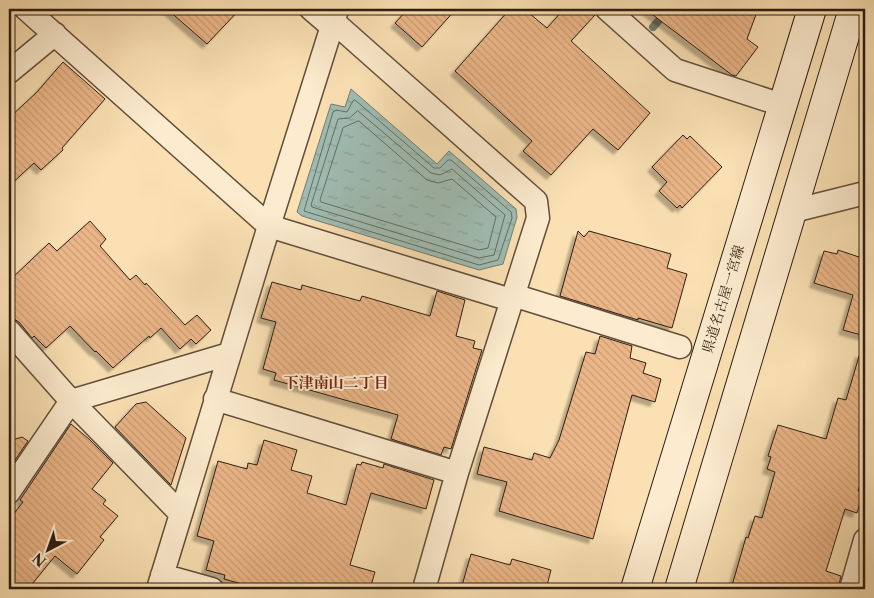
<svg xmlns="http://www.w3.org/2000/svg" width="874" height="598" font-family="'Libre Caslon Text','Noto Serif JP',serif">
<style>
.water{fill:url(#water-ripples);stroke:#727d72}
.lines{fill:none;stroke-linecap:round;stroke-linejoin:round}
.shore{stroke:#666d62;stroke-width:1}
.stream{stroke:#727d72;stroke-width:8}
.building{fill:url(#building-back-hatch);stroke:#2e1e12;filter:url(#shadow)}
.minor-casing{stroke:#614e3a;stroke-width:25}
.secondary-casing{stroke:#2e1e12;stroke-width:30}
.minor{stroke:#fcebce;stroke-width:22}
.secondary{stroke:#fcebce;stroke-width:28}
.labels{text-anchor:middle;stroke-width:4;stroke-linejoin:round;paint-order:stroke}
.street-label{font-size:14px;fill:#2e1e12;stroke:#fcebce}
.neighbourhood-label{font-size:15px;font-weight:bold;fill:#7a1f14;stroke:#fcebce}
</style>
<defs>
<pattern id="water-ripples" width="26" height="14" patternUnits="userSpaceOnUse" patternTransform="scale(1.25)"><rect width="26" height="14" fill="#9fbcb2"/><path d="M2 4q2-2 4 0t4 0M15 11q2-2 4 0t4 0" fill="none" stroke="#89a198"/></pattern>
<pattern id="building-back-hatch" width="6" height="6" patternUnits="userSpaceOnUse" patternTransform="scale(1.25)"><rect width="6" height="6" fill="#ebb688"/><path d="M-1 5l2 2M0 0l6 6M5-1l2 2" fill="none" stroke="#ca9c74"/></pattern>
<filter id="shadow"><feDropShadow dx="-4.5" dy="4.5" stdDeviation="1" flood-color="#0004"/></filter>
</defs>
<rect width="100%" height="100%" fill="#fae0b3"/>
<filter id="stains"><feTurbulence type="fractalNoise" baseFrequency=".004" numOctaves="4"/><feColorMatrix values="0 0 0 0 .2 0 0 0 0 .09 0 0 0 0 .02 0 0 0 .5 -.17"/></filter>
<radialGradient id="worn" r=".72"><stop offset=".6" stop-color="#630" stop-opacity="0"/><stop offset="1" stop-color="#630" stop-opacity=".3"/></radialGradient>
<!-- water -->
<path class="water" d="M351 89 437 164 449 151 516 209 517 217 503 264 479 270 302 216 297 212 331 104 345 107Z"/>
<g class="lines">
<!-- shore -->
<path class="shore" d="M355 100 434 168H440L448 160H451L511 212 512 218 498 260 479 265 304 211 333 112 336 110 347 112 353 101Z
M358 111 431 173 440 175 452 169 505 215 494 255 479 258 312 207 311 205 338 119 349 118Z
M359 121 427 180 438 183 452 179 496 217 488 248 479 250 321 202 320 200 343 128Z"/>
<!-- stream -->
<path class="stream" d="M653 27 669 9"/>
</g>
<!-- building -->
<path class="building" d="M167 9H240L207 44Z
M408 9H456L422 47 395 23Z
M510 9H524L547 28 564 9H594L595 15 571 41 650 113 618 150 593 129 551 175 523 151 532 141 455 71Z
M645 9H758L747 39 758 47 736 76 732 75Z
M63 62 105 99 62 148 63 150 41 170 34 163 9 186V118L37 92Z
M683 135 687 139 690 136 722 167 682 208 680 205 677 208 659 191 667 182 652 167Z
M90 221 106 239 100 246 130 280 136 275 145 285 146 283 185 325 197 315 211 330 196 344 191 339 180 349 161 328 150 338 149 336 113 368 96 351 95 352 70 326 46 348 34 336 32 338 19 322 9 316V281L49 243 57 251Z
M578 231 584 237 589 231 671 254 667 268 687 274 672 328 638 318V320L560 296Z
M838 250 865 259V336L843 330 853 295 814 283 824 251 837 254Z
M272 282 301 290 302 285 360 301 362 296 430 316 437 291 465 300 456 336 475 341 473 348 482 350 451 449 444 447 441 455 391 439 398 415 274 380 276 373 263 369 276 322 261 318Z
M600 336 632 346 630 358 646 363 643 373 661 379 655 402 632 395 593 539 499 511 507 482 477 474 484 447 532 460 534 453 550 458 559 440 586 352 595 354Z
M860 353 865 354V467L858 491 863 492 857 513 845 509 826 571 841 576 838 589H731L746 537 748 538 755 516 762 518 775 472 767 469 771 457 768 456 778 425 826 439 838 398 846 400Z
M146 402 186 438 171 485 115 427 136 404Z
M71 424 89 439 113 463 92 489 106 500 103 504 118 516 100 537 104 540 77 574 55 556 28 589H9V520L23 502 20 500Z
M22 437 28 441 13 463 9 460V441Z
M264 440 297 450 291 470 312 476 307 493 346 505 357 464 361 465 362 462 383 468 384 464 434 480 426 509 371 493 350 565 375 572 370 589H260L224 579 225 575 206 570 214 541 197 536 218 461 247 469 248 463 257 465Z
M471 554 510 565 512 559 551 570 546 589H461Z"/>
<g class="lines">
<!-- minor casing -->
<g class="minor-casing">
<path id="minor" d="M26 9 269 226 511 300
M311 9 332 27
M607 9 675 70 782 105
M334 22 536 201 538 218 457 473 424 589
M9 72 55 34
M793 211 865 193
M513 295 680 347
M9 331 71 401 181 514
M215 399 457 473
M9 492 71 401 229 354
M162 575 212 589
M158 589 269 226 337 10
M851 589 865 540"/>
</g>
<!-- secondary casing -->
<g class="secondary-casing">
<path id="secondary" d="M635 589 812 9
M679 589 853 9"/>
</g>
<!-- minor -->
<use href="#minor" class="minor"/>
<!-- secondary -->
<use href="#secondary" class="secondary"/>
</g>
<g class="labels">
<!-- street labels -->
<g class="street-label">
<text transform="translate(723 299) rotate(-73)" y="5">県道名古屋一宮線</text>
</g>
<!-- neighbourhood labels -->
<g class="neighbourhood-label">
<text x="336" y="388">下津南山二丁目</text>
</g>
</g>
<!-- margin -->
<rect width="874" height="598" fill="none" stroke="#fae0b3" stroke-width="30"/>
<rect x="10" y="10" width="854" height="578" fill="none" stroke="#2e1e12" stroke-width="2.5"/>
<rect x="15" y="15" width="844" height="568" fill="none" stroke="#2e1e12"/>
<!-- north arrow -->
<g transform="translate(48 550) rotate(221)" stroke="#fcebce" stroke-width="4" paint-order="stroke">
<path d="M0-4L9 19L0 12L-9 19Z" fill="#2e1e12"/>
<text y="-8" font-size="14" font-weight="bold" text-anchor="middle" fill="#2e1e12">N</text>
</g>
<rect width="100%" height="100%" filter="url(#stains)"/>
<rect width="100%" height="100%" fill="url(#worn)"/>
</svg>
